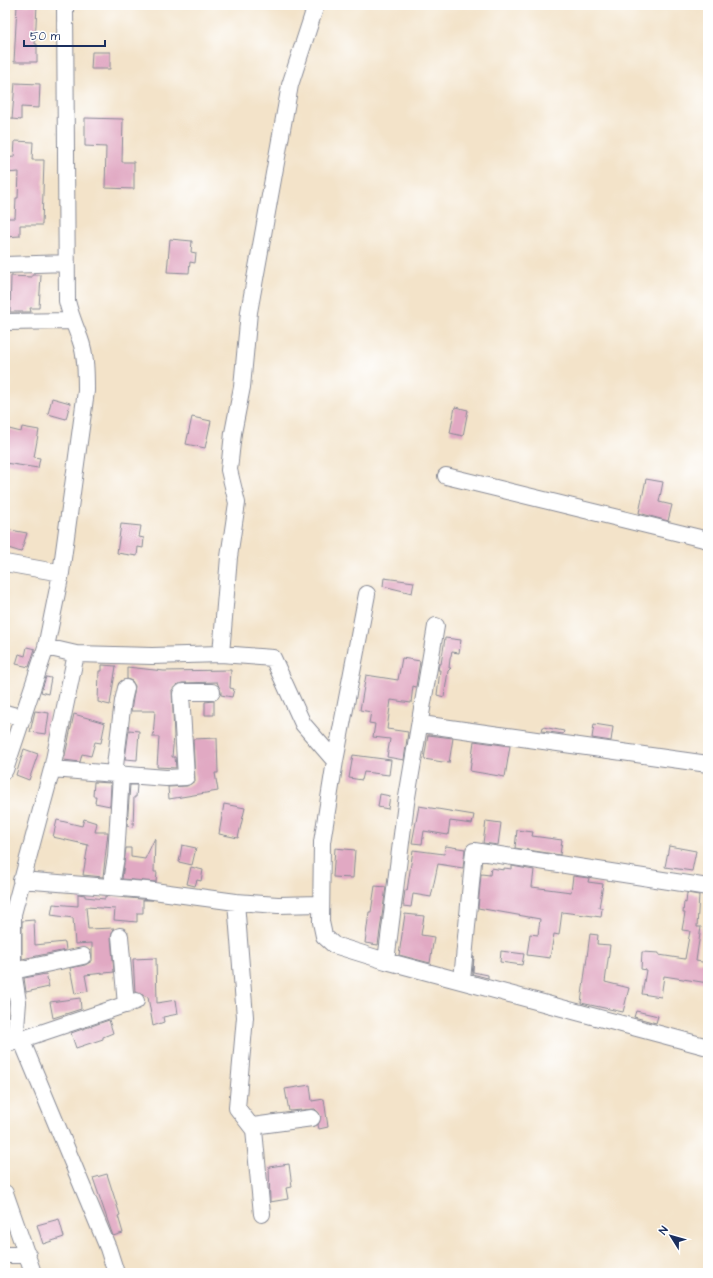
<svg xmlns="http://www.w3.org/2000/svg" width="713" height="1278" font-family="'Architects Daughter',sans-serif">
<style>
.building{fill:#e1a9c3}
.lines{fill:none;stroke-linecap:round;stroke-linejoin:round}
.minor-casing{stroke:#878994;stroke-width:18}
.minor{stroke:#fff;stroke-width:16}
</style>
<rect width="100%" height="100%" fill="#fff"/>
<filter id="ink" filterUnits="userSpaceOnUse"><feTurbulence type="fractalNoise" baseFrequency=".025" numOctaves="2"/><feDisplacementMap in="SourceGraphic" scale="8" xChannelSelector="R" yChannelSelector="G"/><feConvolveMatrix kernelMatrix="1 2 1 2 8 2 1 2 1" color-interpolation-filters="sRGB"/></filter>
<filter id="wash" filterUnits="userSpaceOnUse"><feTurbulence type="fractalNoise" baseFrequency=".012" numOctaves="4" result="noise"/><feDisplacementMap in="SourceGraphic" scale="16" xChannelSelector="R" yChannelSelector="G"/><feGaussianBlur stdDeviation="0.9" result="paint"/><feColorMatrix in="noise" values="0 0 0 0 0 0 0 0 0 0 0 0 0 0 0 0 0 1.4 0 .05"/><feComposite in="paint" operator="in"/></filter>
<g filter="url(#wash)">
<rect width="100%" height="100%" fill="#f3e3c9"/>
<g id="blocks">
<!-- building -->
<path class="building" d="M17 5H37L35 44H37V62H14Z
M92 52H110V69H91Z
M15 83 40 84 39 108 21 107V120L12 119Z
M85 118 123 119 122 162H134V189L105 188 106 147 85 146Z
M15 141 33 142 32 160H44L42 225H20V236L5 237V218H15L16 198H18L19 172 5 173V158L14 157Z
M170 239 192 241 191 252 196 253 195 263 190 262 189 273 167 272Z
M32 275H41L39 308H30L31 312H10L11 276 32 277Z
M52 398 70 403 66 419 48 414Z
M455 407 468 410 463 436 450 433Z
M192 417 211 421 205 448 186 444Z
M22 427 39 430 34 457 40 458 38 468 5 463V428L21 432Z
M646 479 663 482 659 502 672 505 668 521 639 513Z
M121 524 141 526 139 537 144 538 143 548 138 547 137 556 117 553Z
M5 529 27 533 21 552 5 547Z
M384 578 414 582 412 593 383 586Z
M445 638 461 640 459 653 452 652 450 659 449 668H451L448 671 444 697 437 695 440 670H438L439 664H441Z
M27 647 35 649 29 667 16 664 19 654 25 656Z
M402 658 420 661 416 687 413 686 411 703 391 700 387 729 408 732 404 760 387 757 390 739 373 737 375 724 369 723 371 712 360 710 366 675 398 680Z
M102 665 116 666 110 705 98 702 99 671H102Z
M127 667 164 671 231 670 230 688 234 689 232 697 221 695V692L217 682 182 683 176 685 172 690 174 736 172 757H175L176 768 157 767 159 737H153L155 711H131L135 686 132 681 127 679Z
M46 677 51 678 48 694 41 692Z
M214 701V715H205V702Z
M35 711 49 713 46 734 30 732Z
M74 714 105 723 101 743 95 742 91 756 82 754 80 762 64 760Z
M594 724 613 727 611 741 592 738Z
M543 727 564 731 563 734 542 731Z
M129 730 139 731 137 760 125 759Z
M428 735 453 738 449 763 424 759Z
M217 738 218 773H215L218 791 169 799 168 787 187 786 195 781 193 739Z
M474 741 510 746 505 777 470 771Z
M24 749 38 754 29 780 16 775Z
M353 755 391 760 389 775 364 772 362 780 349 778Z
M94 782 111 783 110 806 95 803 96 796H93Z
M130 785H137L136 797H134L133 827 127 826Z
M380 794 390 796 388 809 378 807Z
M224 804 245 808 238 838 219 834Z
M419 806 474 815 472 824 450 821 448 835 424 831 422 844 412 843Z
M84 819 97 823 95 832H108L103 877 83 875 88 845 53 837 57 820 82 826Z
M486 821 501 823 498 845 483 843Z
M517 830 533 832 532 836 562 840 560 855 515 848Z
M155 838 154 872H157L156 882 122 879 126 848H131V857L145 859Z
M182 845 196 848 192 865 179 862Z
M446 846 465 849 463 868 438 864 431 897 413 894 411 907 403 906 405 890 407 891 413 850 444 854Z
M669 846 696 851 692 871 665 867Z
M335 848 355 850 353 878 333 877Z
M512 866 534 870 532 887 571 892 573 876 589 878 588 882 603 884 599 908H602L601 917 562 912 559 935 554 934 550 958 527 955 530 934 538 935 540 919 478 908 481 874 490 875 491 868 504 870V868L512 869Z
M191 867 203 870 201 881 197 880 195 886 187 884Z
M375 886 386 887 378 945 365 943 369 912H371Z
M687 893 699 895 697 927H701L696 961 708 963V983L664 976 661 997 642 994 646 970 641 969 642 952 659 953V955L685 959 690 931 682 930 685 913H683L684 902 686 903Z
M78 894 85 895V897L105 899V896L153 900H143V913H137V922L114 920 115 909 86 907 88 929 114 928 111 937 114 972 85 975 88 991 75 994 70 968 85 965 92 961V943L75 944 73 918 51 915 53 904 78 906Z
M405 914 424 916 421 935 434 937 430 963 399 955Z
M34 920 35 945 65 942 66 950 22 959V921Z
M590 934 598 935 597 944 610 945 605 982 629 988 623 1012 581 1003Z
M501 951 524 954 522 965 500 962Z
M474 956 473 972 488 975V978L472 974Z
M156 958 157 1003 176 1000 178 1014 163 1017 164 1022 153 1026 148 997 135 992 133 959Z
M46 974 49 987 26 992 24 978Z
M80 998 81 1009 53 1018 50 1002Z
M636 1011 658 1016 656 1023 634 1017Z
M109 1020 113 1033 103 1037V1039L76 1048 71 1033Z
M310 1085 312 1101 324 1099 328 1127 319 1129 318 1125 321 1116 315 1109 289 1111 285 1089Z
M289 1164 292 1187 286 1188 288 1199 270 1202 269 1167Z
M107 1174 120 1215 118 1216 123 1233 113 1236 93 1178Z
M59 1219 64 1237 43 1244 37 1225Z"/>
</g>
</g>
<g filter="url(#ink)">
<use href="#blocks" fill-opacity="0" stroke="#878994" stroke-width="1"/>
<g class="lines">
<!-- minor casing -->
<g class="minor-casing">
<path id="minor" d="M5 265 67 263
M5 322 72 321
M446 476 708 540
M5 563 61 573
M367 594 335 761 322 842 321 922 324 936 334 945 386 961 708 1047
M46 647 76 654 152 656 221 654 273 658 303 724 335 761
M221 654 229 557 237 503 229 470 233 433 242 387 249 312 290 85 316 5
M5 713 23 718
M421 724 708 764
M52 769 166 778 186 777 181 694 183 692H212
M5 770 46 647 61 573 86 391C86 374 86 355 80 339 75 326 70 314 67 301L65 5
M114 774 123 701 126 688
M21 880 146 890 236 902 278 905 321 904
M111 887 116 857 121 774
M236 902 245 1017 237 1108 254 1130 262 1214
M120 936 126 1005
M386 961 406 803 436 626
M13 971 83 956
M462 980 474 851 708 887
M21 1039 108 1248 116 1273
M15 1042 18 1002 13 971V914L52 769 76 654
M11 1043 136 1001
M253 1126 312 1118
M5 1193 33 1273
M5 1255H28"/>
</g>
<!-- minor -->
<use href="#minor" class="minor"/>
</g>
</g>
<!-- margin -->
<rect width="713" height="1278" fill="none" stroke="#fff" stroke-width="20"/>
<!-- north arrow -->
<g transform="translate(671 1236) rotate(307)" stroke="#ffffff" stroke-width="3" paint-order="stroke">
<path d="M0-3L7 15L0 10L-7 15Z" fill="#1b2f5e"/>
<text y="-6" font-size="11" font-weight="bold" text-anchor="middle" fill="#1b2f5e">N</text>
</g>
<!-- scale -->
<path d="M24 40v6h81v-6" fill="none" stroke="#1b2f5e" stroke-width="2"/>
<text x="30" y="40" font-size="12" fill="#1b2f5e" stroke="#ffffff" stroke-width="3" paint-order="stroke">50 m</text>
</svg>
